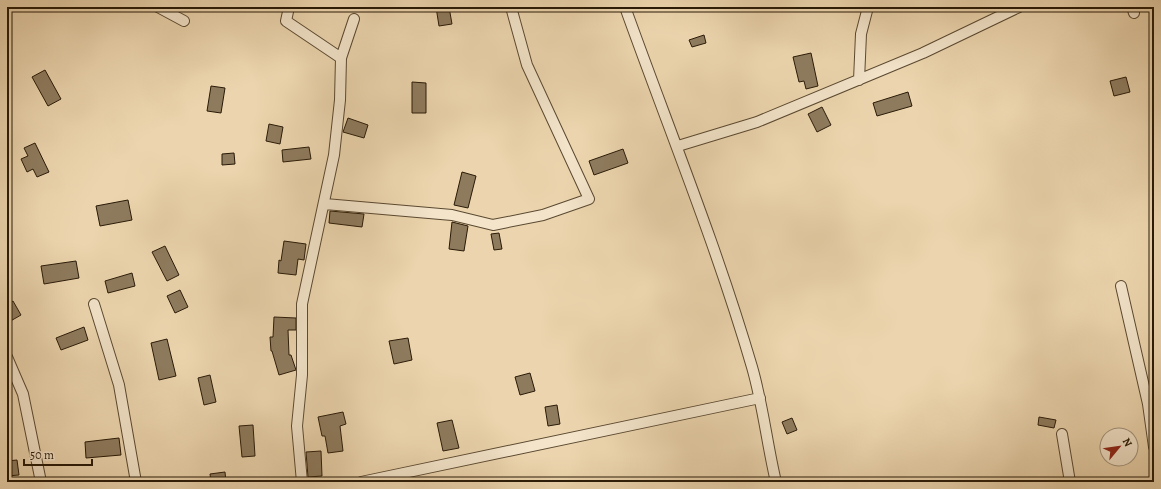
<svg xmlns="http://www.w3.org/2000/svg" width="1161" height="489" font-family="Alegreya,serif">
<style>
.building{fill:#8e7b5e;stroke:#291a07}
.lines{fill:none;stroke-linecap:round;stroke-linejoin:round}
.minor-casing{stroke:#5a4931;stroke-width:12}
.minor{stroke:#f3e4ca;stroke-width:10}
</style>
<rect width="100%" height="100%" fill="#ecd5ae"/>
<filter id="stains"><feTurbulence type="fractalNoise" baseFrequency=".005" numOctaves="4"/><feColorMatrix values="0 0 0 0 .2 0 0 0 0 .09 0 0 0 0 .02 0 0 0 .5 -.17"/></filter>
<radialGradient id="worn" r=".72"><stop offset=".6" stop-color="#630" stop-opacity="0"/><stop offset="1" stop-color="#630" stop-opacity=".3"/></radialGradient>
<!-- building -->
<path class="building" d="M436 7H449L452 24 439 26Z
M704 35 706 43 692 47 689 40Z
M811 53 818 86 806 89 804 81 799 82 793 57Z
M45 70 61 99 48 106 32 77Z
M1126 77 1130 92 1114 96 1110 81Z
M412 82 426 83V113H412Z
M211 86 225 88 221 113 207 111Z
M908 92 912 106 877 116 873 103Z
M822 107 831 125 817 132 808 114Z
M348 118 368 125 364 138 343 132Z
M269 124 283 127 280 144 266 141Z
M35 143 49 172 37 177 33 169 27 172 21 159 28 156 24 148Z
M309 147 311 159 283 162 282 150Z
M623 149 628 163 594 175 589 161Z
M234 153 235 164 222 165V154Z
M462 172 476 176 468 208 454 205Z
M128 200 132 220 100 226 96 206Z
M330 211 364 214 362 227 329 223Z
M452 222 468 226 464 251 449 249Z
M499 233 502 249 494 250 491 234Z
M284 241 306 244 304 260 298 259 296 275 278 273 279 260 281 261Z
M165 246 179 275 167 281 152 252Z
M76 261 79 278 44 284 41 266Z
M132 273 135 286 108 293 105 281Z
M180 290 188 307 175 313 167 296Z
M13 301 21 315 7 323V305Z
M274 317 296 318V330H288L289 355H291L296 370 279 375 272 351H271L270 337H273Z
M84 327 88 340 61 350 56 338Z
M408 338 412 360 394 364 389 341Z
M167 339 176 376 159 380 151 343Z
M530 373 535 391 520 395 515 377Z
M210 375 216 402 204 405 198 378Z
M557 405 560 424 548 426 545 407Z
M343 412 346 424 340 426 343 451 328 453 325 436H322L318 417Z
M1039 417 1056 420 1054 428 1038 425Z
M792 418 797 430 787 434 782 422Z
M452 420 459 448 443 451 437 423Z
M253 425 255 456 242 457 239 426Z
M119 438 121 455 86 458 85 442Z
M321 451 322 476 308 477 306 452Z
M17 460 19 475 7 476V461Z
M225 472 226 482H211L210 474Z"/>
<g class="lines">
<!-- minor casing -->
<g class="minor-casing">
<path id="minor" d="M158 7 184 21
M289 7 286 21 341 58
M625 7C668 127 716 244 752 367 763 405 767 444 776 482
M1132 7 1134 13
M859 80 861 34 868 7
M678 146 757 122 923 53 1019 7
M325 204 452 215 493 225 543 215 589 199 527 65 511 7
M1121 286 1148 404 1154 447
M94 304 119 385 136 482
M7 357 23 394 41 482
M1062 434 1070 482
M302 482 297 426 302 375V304L334 155 340 100 341 58 354 19
M361 482 760 398"/>
</g>
<!-- minor -->
<use href="#minor" class="minor"/>
</g>
<!-- margin -->
<rect width="1161" height="489" fill="none" stroke="#ecd5ae" stroke-width="24"/>
<rect x="8" y="8" width="1145" height="473" fill="none" stroke="#291a07" stroke-width="2"/>
<rect x="12" y="12" width="1137" height="465" fill="none" stroke="#291a07"/>
<!-- north arrow -->
<g transform="translate(1119 447) rotate(61)"><circle r="19" fill="#f3e4ca" stroke="#a2937c"/>
<path d="M0-3L7 15L0 10L-7 15Z" fill="#8f2418"/>
<text y="-6" font-size="11" font-weight="bold" text-anchor="middle" fill="#291a07">N</text>
</g>
<!-- scale -->
<path d="M24 459v6h68v-6" fill="none" stroke="#291a07" stroke-width="2"/>
<text x="30" y="459" font-size="12" fill="#291a07" stroke="#f3e4ca" stroke-width="3" paint-order="stroke">50 m</text>
<rect width="100%" height="100%" filter="url(#stains)"/>
<rect width="100%" height="100%" fill="url(#worn)"/>
</svg>
